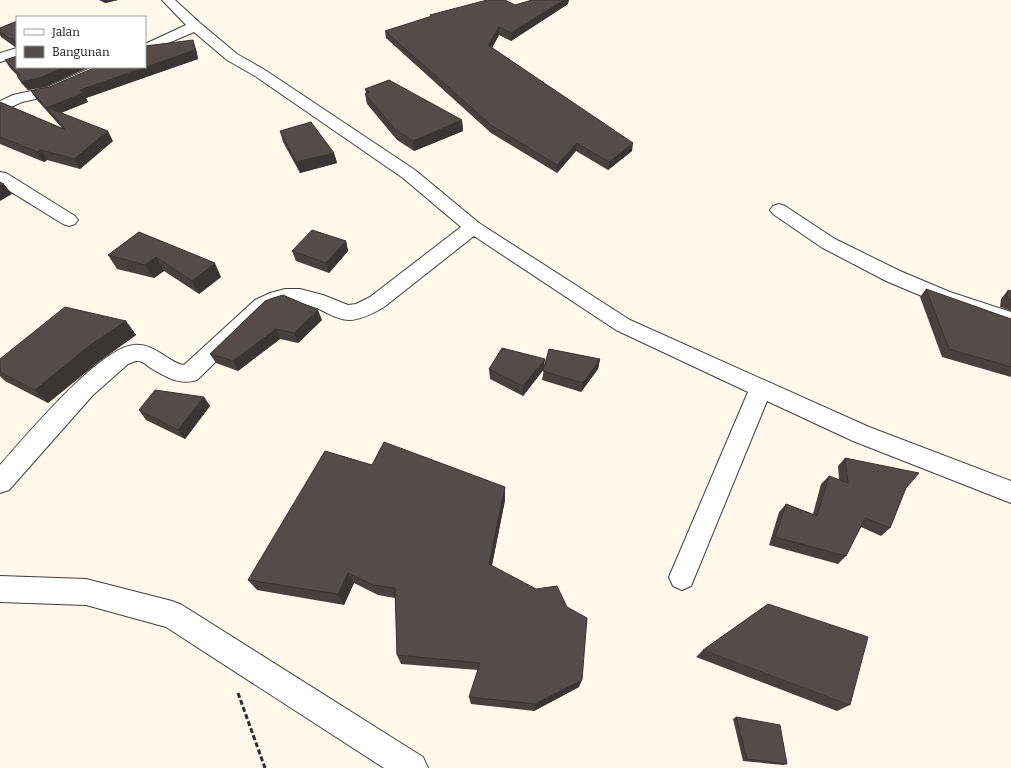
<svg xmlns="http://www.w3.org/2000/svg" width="1011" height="768" font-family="Bitter,serif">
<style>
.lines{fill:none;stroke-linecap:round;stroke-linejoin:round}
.minor-casing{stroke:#3f3f3f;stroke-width:2}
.tertiary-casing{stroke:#3f3f3f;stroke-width:2}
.path{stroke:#2e2e2e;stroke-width:3;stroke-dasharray:5 2.5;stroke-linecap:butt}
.minor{fill:#fff;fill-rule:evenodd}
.tertiary{fill:#fff;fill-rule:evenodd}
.wall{fill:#49403e}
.shaded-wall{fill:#3c3432}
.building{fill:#554b48;stroke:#3c3432}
</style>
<rect width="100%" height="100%" fill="#fff8eb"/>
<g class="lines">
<!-- minor casing -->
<g class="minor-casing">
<path id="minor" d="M162 0H175L200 23 237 54 265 70 415 170 479 223 630 320 869 427 1011 481V503L853 441 767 401 691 586 682 590 673 586 669 577 748 392 616 330 474 236 384 307C374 313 361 320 349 320 341 320 333 316 325 312 306 302 289 299 269 310L197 380C178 386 165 376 149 367 146 364 142 361 137 361 134 361 131 363 128 364L93 395 9 490 0 493V465C25 437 100 347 134 345 155 343 170 364 184 365L255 300 270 293 285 289H300L323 295 348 305 356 304 370 297 461 227 403 178 255 76 227 60 194 32 145 53V44L186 25Z
M17 48V57L0 62V53Z
M93 67H112L110 70 54 95 22 102 0 112V101L13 95 45 88Z
M0 172 6 173 75 216 78 220 75 224 69 226 63 224 0 185Z
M779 204 785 206 835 239 900 271 950 292 1011 312V328L936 302 886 281 821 247 773 214 770 210 773 206Z"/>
</g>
<!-- tertiary casing -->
<g class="tertiary-casing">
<path id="tertiary" d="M0 576 86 579 172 601 182 605 423 757 428 768H384L166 627 86 605 0 602Z"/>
</g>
<!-- path -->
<path class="path" d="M238 693 265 768"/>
<!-- minor -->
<use href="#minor" class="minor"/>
<!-- tertiary -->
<use href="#tertiary" class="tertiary"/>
</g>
<!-- wall -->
<path class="wall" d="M99 0H118L105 3Z
M568 4 511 41 499 35 492 48 632 151 608 170 576 151 557 173 491 133 386 38 385 31 431 17 430 15 515 5Z
M17 21V47H15L1 37 0 35V28Z
M196 49 198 59 86 98 88 102 61 113 113 141 80 169 47 160 44 162 0 144V102L62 128 37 100 31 91 49 87Z
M5 60 17 67H89L45 87 28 90 22 84 17 76V75L10 68Z
M365 89 462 120 463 131 414 151 397 140 367 104 365 94 366 93Z
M280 131 334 153 337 163 300 173 283 142Z
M139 232 221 277 199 294 164 271 154 278 117 269 108 255Z
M346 241 348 251 329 273 296 261 292 251Z
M926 289 1011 319V377L942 357 920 297Z
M1008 290 1011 291V311L1000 307 1001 299Z
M265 301 322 320 298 343 280 339 238 371 216 363 210 354Z
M126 321 136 335 101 360 48 403 5 381 0 376V359Z
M600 359 598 369 581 392 542 380 544 369 523 396 490 379 489 369 544 368Z
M204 397 210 406 185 439 146 420 139 410Z
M845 458 906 488 890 528 881 536 861 527 846 556 838 564 769 545 779 512 786 504 813 514 821 484 829 476 839 480 838 466Z
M372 465 505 487V500L492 565 579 687 534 711 471 704 469 697 478 670 401 664 397 655 395 598 378 595 354 583 344 605 257 590 248 580Z
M703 650 850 705 837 711 696 657Z
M736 717 787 764 783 765 743 761 733 719Z"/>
<!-- shaded-wall -->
<path class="shaded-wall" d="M104 0H118L105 3Z
M564 0H569L568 4 511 41V33Z
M499 27V35L489 53 488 45Z
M193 40 196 49 198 59 86 98 88 102 53 116 46 108 80 90Z
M65 67H89L45 87 28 90 22 82Z
M462 120 463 131 414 151 413 141Z
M108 131 113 141 80 169 74 159Z
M577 143 576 151 557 173V165Z
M633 143 632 151 608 170 609 162Z
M41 150 47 160 44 162 37 152Z
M334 153 337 163 300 173 296 162Z
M4 184 12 194 0 201V186Z
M346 241 348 251 329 273 326 263Z
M156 257 164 271 154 278 145 265Z
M215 263 221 277 199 294 192 281Z
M318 310 322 320 298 343 294 333Z
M126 321 136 335 101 360 48 403 35 390 90 345Z
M276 329 280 339 238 371 233 361Z
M545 359 544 369 523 396V386Z
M600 359 598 369 581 392 583 383Z
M204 397 210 406 185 439 178 430Z
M505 487V500L490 575 489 564Z
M348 573 354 583 344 605 338 594Z
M582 680 579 687 534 711 535 704Z"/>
<!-- building -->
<path class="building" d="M487 0H505L515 5 532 0H564L511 33 499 27 488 45 633 143 609 162 577 143 557 165 491 125 385 31 432 16 430 15Z
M17 21V44L13 41V38L10 39 0 32V28Z
M193 40 195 50 80 90 83 93 46 108 31 91 49 87 96 67H145V46Z
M17 56V67H65L39 78 22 82 17 76 20 75 5 60Z
M389 80 462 120 413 141 395 129 365 94 369 92 365 89Z
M0 102 66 130 46 107 108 131 74 159 41 150 37 152 0 137Z
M311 122 334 153 296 162 280 131Z
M0 182 4 184 0 186Z
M312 230 346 241 326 263 292 251Z
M139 232 215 263 192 281 156 257 145 265 108 255Z
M926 289 1011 319V367L949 349Z
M1008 290 1011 291V300L1007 298Z
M283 295 318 310 294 333 276 329 233 361 210 354 265 301 273 298Z
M65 307 126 321 90 345 35 390 0 372V359Z
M502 348 545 359 523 386 489 369Z
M549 349 600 359 583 383 543 371Z
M155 390 204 397 178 430 139 410Z
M384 442 505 487 489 564 536 589 557 586 567 607 587 618 582 680 535 704 469 697 480 663 397 655 395 588 373 585 348 573 338 594 248 580 325 451 372 465Z
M845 458 919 473 906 488 890 528 865 518 846 556 775 537 786 504 817 516 829 476 848 483Z
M768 604 868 637 850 705 703 650Z
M736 717 780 725 787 764 747 759Z"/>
<!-- legend -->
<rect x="16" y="16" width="130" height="52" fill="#ffffff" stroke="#9e9e9e"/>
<rect x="24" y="29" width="20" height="6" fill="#ffffff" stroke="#9e9e9e"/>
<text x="52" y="36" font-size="12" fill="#0c0c0c">Jalan</text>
<rect x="24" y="46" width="20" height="12" fill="#554b48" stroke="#9e9e9e"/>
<text x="52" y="56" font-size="12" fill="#0c0c0c">Bangunan</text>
</svg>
